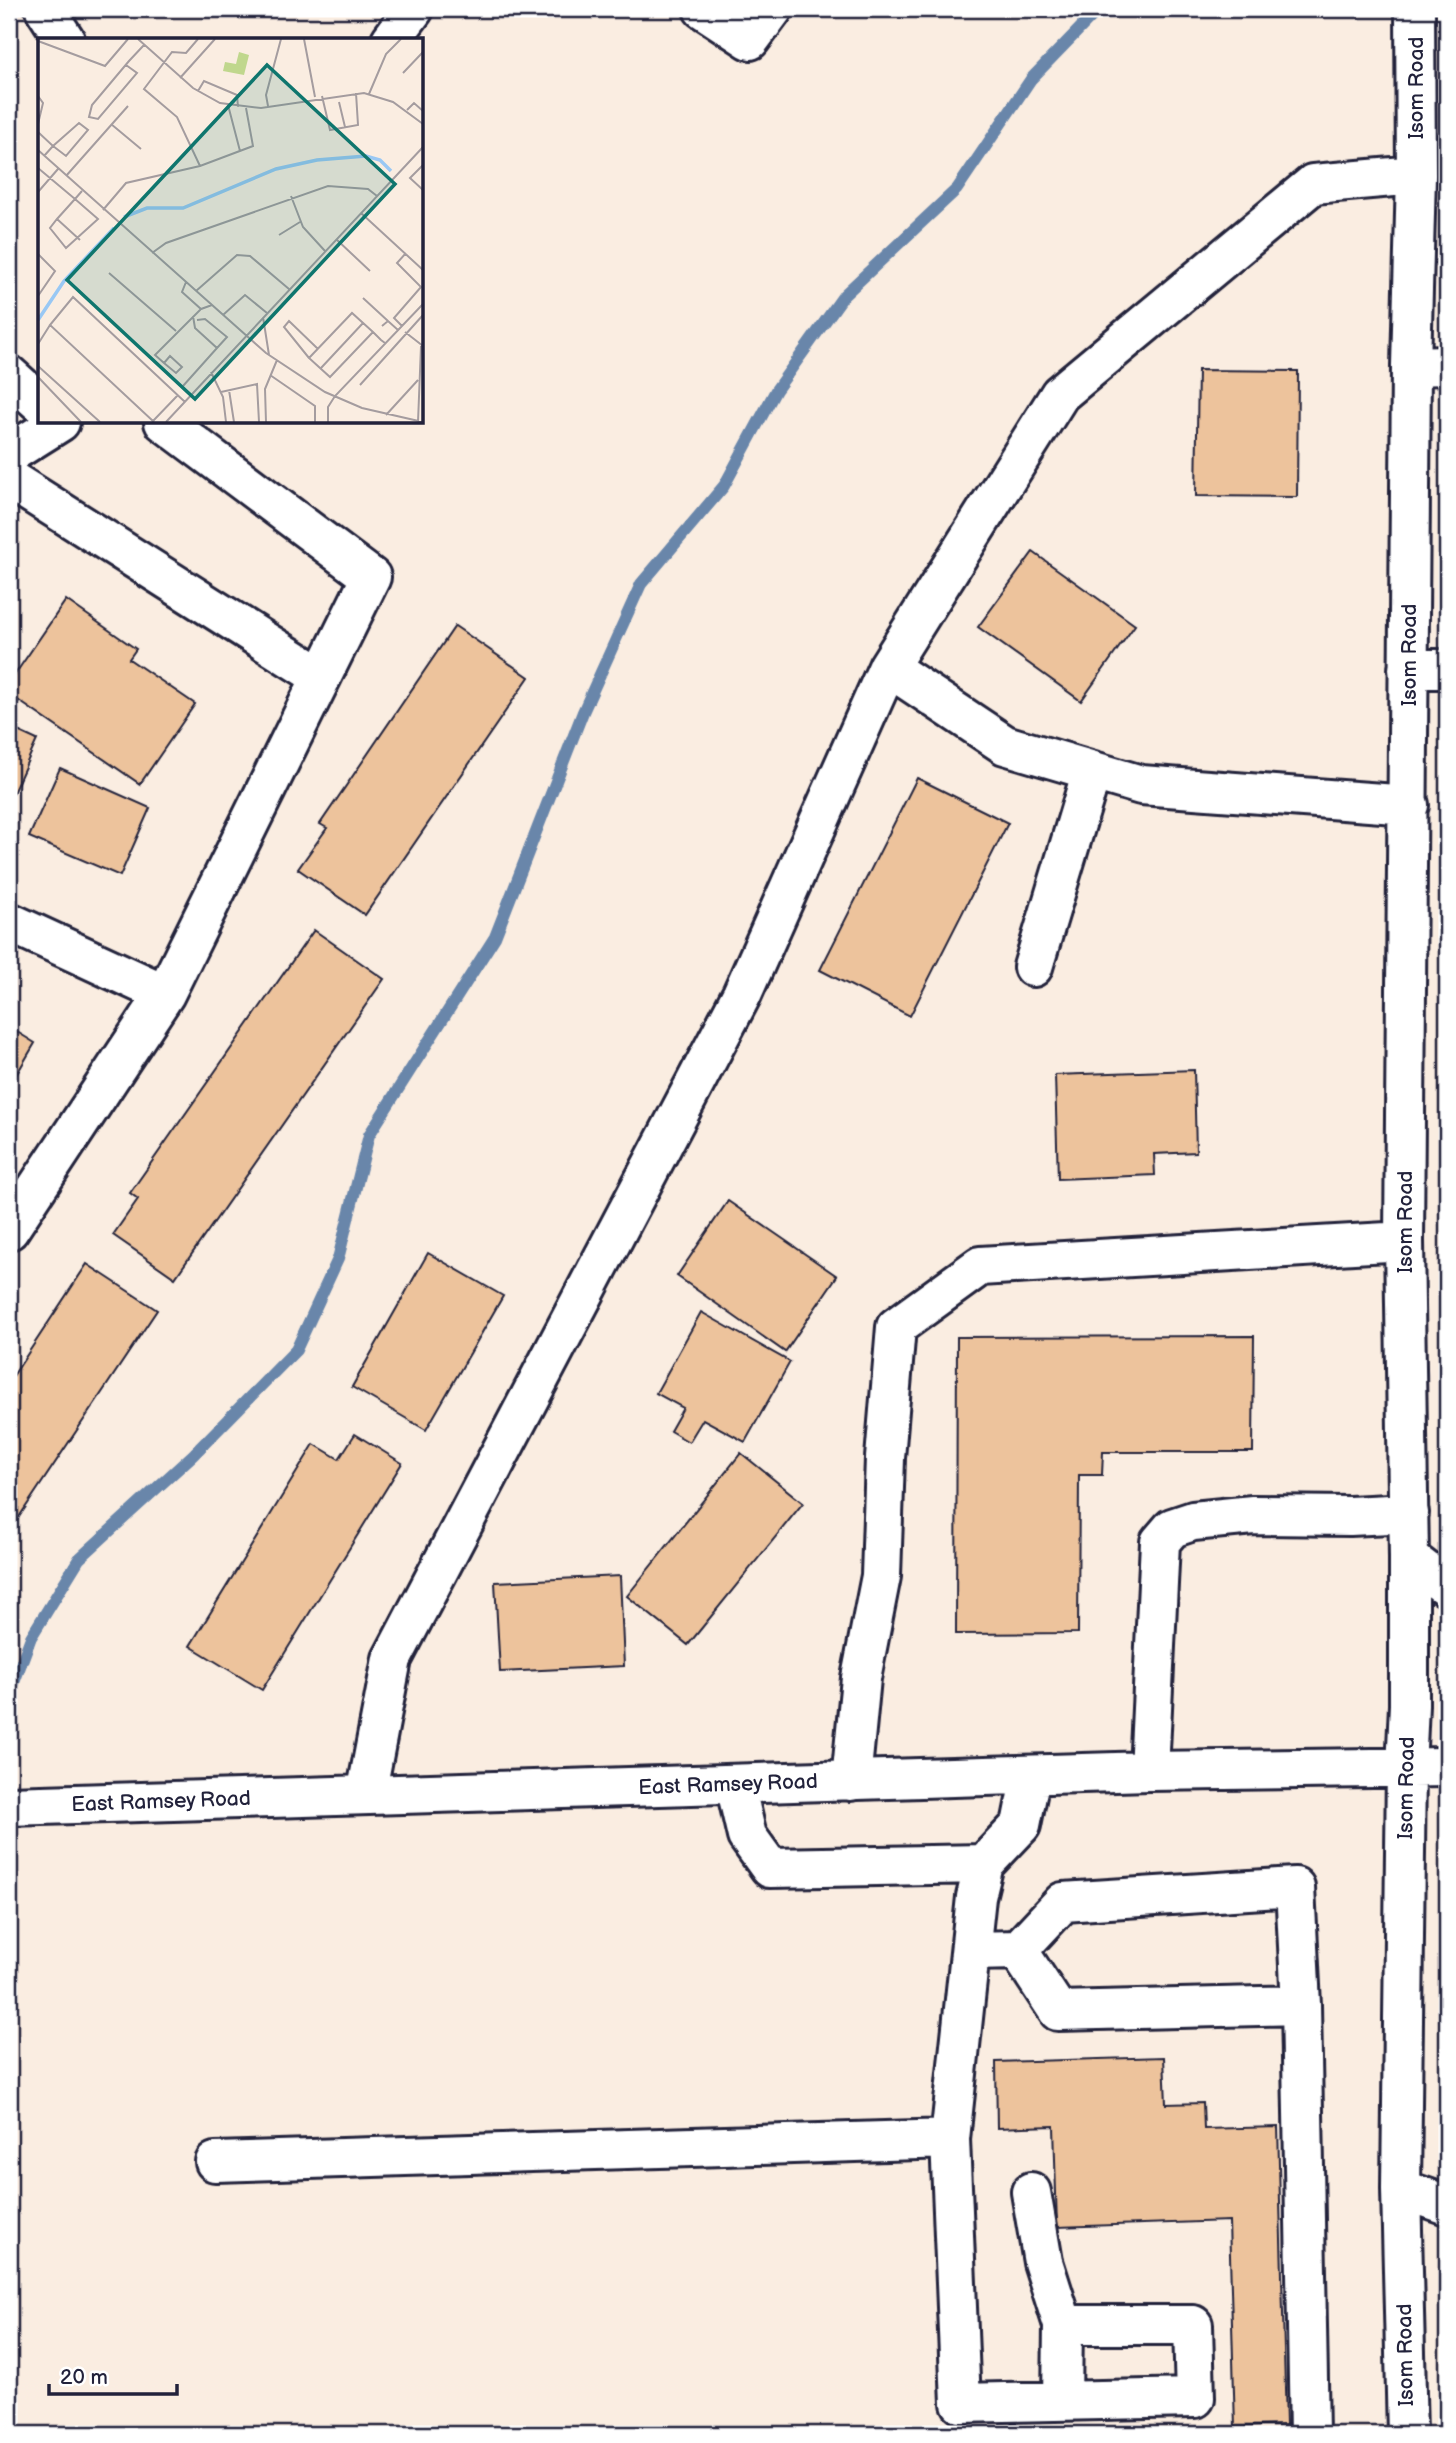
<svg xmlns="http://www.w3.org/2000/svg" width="1456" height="2443" font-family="'Balsamiq Sans',sans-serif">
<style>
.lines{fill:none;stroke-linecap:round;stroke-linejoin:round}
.stream{stroke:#6986aa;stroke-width:12}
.building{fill:#edc39c;stroke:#22223b;stroke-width:2}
.minor-casing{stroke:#22223b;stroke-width:44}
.minor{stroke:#fff;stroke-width:38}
.labels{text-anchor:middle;stroke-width:7;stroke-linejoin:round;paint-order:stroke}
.street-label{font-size:21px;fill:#22223b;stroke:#fff}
.inset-river{fill:none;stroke:#99c8f4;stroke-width:3.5}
.inset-road{fill:none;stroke:#a49c9f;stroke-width:2}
.view{fill:#0f766e;fill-opacity:0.15;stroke:#0f766e;stroke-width:3.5}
.inset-edge{fill:none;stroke:#22223b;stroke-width:3.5}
</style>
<rect width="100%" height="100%" fill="#faede1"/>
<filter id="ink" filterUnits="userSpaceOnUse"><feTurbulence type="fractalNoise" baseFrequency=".0143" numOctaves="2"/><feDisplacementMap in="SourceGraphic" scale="14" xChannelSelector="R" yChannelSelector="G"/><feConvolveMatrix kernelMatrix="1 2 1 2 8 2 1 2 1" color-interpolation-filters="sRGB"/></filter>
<g filter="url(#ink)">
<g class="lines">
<!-- stream -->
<path class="stream" d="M9 1696 31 1637 79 1559 193 1455 296 1350 338 1259 369 1135 495 937 583 712 641 584 724 486 776 390 844 295 957 189 1031 79 1099 9"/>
</g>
<!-- building -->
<path class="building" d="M1198 370 1298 371 1297 497 1196 496Z
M1033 552 1135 625 1081 701 978 627Z
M66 600 136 649 129 659 195 704 140 784 9 694V683Z
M455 626 529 677 365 915 298 869 327 828 320 824Z
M9 727 37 740 9 802Z
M60 768 150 808 120 876 29 837Z
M917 778 1008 823 910 1016 820 970Z
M314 930 384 979 175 1278 113 1235 138 1199 130 1193Z
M9 1027 35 1043 9 1087Z
M1194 1070 1196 1152 1154 1154 1155 1175 1058 1179 1055 1075Z
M728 1201 837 1276 785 1352 677 1276Z
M428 1253 503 1296 426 1430 352 1387Z
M87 1264 157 1310 9 1532V1382Z
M701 1312 790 1362 745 1442 703 1419 689 1442 670 1431 683 1408 656 1393Z
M1254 1336 1253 1452H1103L1102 1475H1079L1078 1633 956 1634 957 1337Z
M355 1434 402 1463 262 1690 190 1646 314 1444 339 1459Z
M741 1453 803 1503 688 1645 627 1596Z
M620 1576 624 1666 500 1672 495 1582Z
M1164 2057 1166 2104 1203 2103 1204 2129 1278 2127 1286 2425 1235 2427 1229 2221 1057 2227 1054 2126 997 2128 996 2062Z"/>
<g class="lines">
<!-- minor casing -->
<g class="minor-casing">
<path id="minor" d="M45 9 65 40
M703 9 750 40 773 9
M391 40 414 9
M1411 366 1447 365
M9 375 40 403
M9 454 60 422
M9 479 321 677
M888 667 1005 745 1141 785 1409 805
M1408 669H1447
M9 922 165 994
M1033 967 1092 771
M9 1230 165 994 371 577 164 422
M1409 1558 1447 1587
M1149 1771 1160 1542 1172 1528 1193 1521 1253 1515 1350 1516 1409 1513
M851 1781 861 1678 881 1576 885 1458 896 1327 980 1266 1404 1241
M735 1784 747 1836 770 1868 984 1864 1021 1825 1031 1775
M366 1795 392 1659 742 994 888 667 1060 394 1313 184 1416 175
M9 1806 1149 1771 1447 1767
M984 1864 976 1897 950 2139 961 2403 1195 2398 1193 2325H1063L1062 2401
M971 1951 1018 1950 1058 2011 1301 2005 1295 1887 1063 1902 1018 1950
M1301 2005 1309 2433
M215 2162 950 2139
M1401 2189 1447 2205
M1031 2192 1043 2262 1063 2325
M1407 2434 1401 2189 1406 1768 1409 1705V1558L1404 1241 1411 366 1416 175 1415 9"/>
</g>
<!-- minor -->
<use href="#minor" class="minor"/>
</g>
</g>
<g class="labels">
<!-- street labels -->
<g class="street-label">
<text transform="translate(1416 88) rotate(-90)" y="7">Isom Road</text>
<text transform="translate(1409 655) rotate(-90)" y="7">Isom Road</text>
<text transform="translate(1405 1222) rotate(-90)" y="7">Isom Road</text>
<text transform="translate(728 1784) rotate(-2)" y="7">East Ramsey Road</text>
<text transform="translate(1406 1788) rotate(-89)" y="7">Isom Road</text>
<text transform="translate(161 1801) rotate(-2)" y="7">East Ramsey Road</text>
<text transform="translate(1405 2355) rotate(-91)" y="7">Isom Road</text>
</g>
</g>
<!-- overview -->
<g transform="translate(38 38)">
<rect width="385" height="385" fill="#faede1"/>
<path d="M201 14 211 17 206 37 185 33 187 24 198 26Z" fill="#c0d78d"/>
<path class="inset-river" d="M86 179 109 170H145L238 131 279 122 328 118 342 122 353 133M0 282 26 243 76 190"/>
<path class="inset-road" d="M100 1 155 50 182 65 223 70 326 55 355 64 385 86M160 1 148 15 134 14 106 51 139 79 162 128M266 1 277 59M0 3 67 28 90 1M88 27 99 35 60 81 51 79 54 67 91 23 106 7M365 35 385 14M142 40 177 1M160 53 166 43 199 57 200 69M331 56 348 16 363 1M0 58 5 65 0 86M284 58 292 92 320 87 318 55M301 64 307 89M190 67 202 113M230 68 228 57 243 1M369 72 376 65 385 73M41 85 50 92 28 118 15 108ZM73 86 103 111M0 94 15 108 6 118M0 112 228 315 287 354 324 370 385 384M385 127 372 140 385 152M0 130 37 161 60 181 28 210 12 190 19 181 37 161 44 153M28 138 90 68M0 154 20 131M253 158 265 189 287 213M65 172 88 145 162 128 215 108 208 70M323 175 385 232M19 181 42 202M241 197 262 184M298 201 332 233M114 215 128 205 290 148 330 151 339 158M0 216 17 233 0 258M71 235 138 293M148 244 144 254 163 271 174 267M158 253 199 217 212 218 251 251M325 260 350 283M185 277 207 257 229 275M155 278 157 290 179 310 189 299 167 281 159 282M225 279 231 317M344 288 350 283 360 292M364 288 356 280 383 249 359 225 368 215M335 294 292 339 271 320 314 275 335 294 343 302 347 305M367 294 385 308M0 306 12 287M271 320 246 289 251 283 280 311M126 325 132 318 144 329 138 335 126 325 117 317 163 271M0 328 62 384M283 330 325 285M173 334 185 359 188 384M232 337 277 368V384M0 339 43 384M322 347 385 277M145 348 179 310M191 352 196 384M183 354 219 346 221 384M348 377 380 342M114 384 140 357M116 384 12 287 35 259 147 364M128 384 385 109M228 384 227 351 239 322M290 384V369L297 358 385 266M380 384 383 308"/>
<path class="view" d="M229 27 357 146 157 361 29 242Z"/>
<rect width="385" height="385" class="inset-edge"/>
</g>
<!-- margin -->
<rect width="1456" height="2443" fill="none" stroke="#fff" stroke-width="35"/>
<rect x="18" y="18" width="1421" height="2408" fill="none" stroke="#22223b" stroke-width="2.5" filter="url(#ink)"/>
<!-- scale -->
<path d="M49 2384v10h128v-10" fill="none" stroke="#22223b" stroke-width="3.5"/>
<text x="60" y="2384" font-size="21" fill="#22223b" stroke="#ffffff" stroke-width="5" paint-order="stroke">20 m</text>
</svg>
